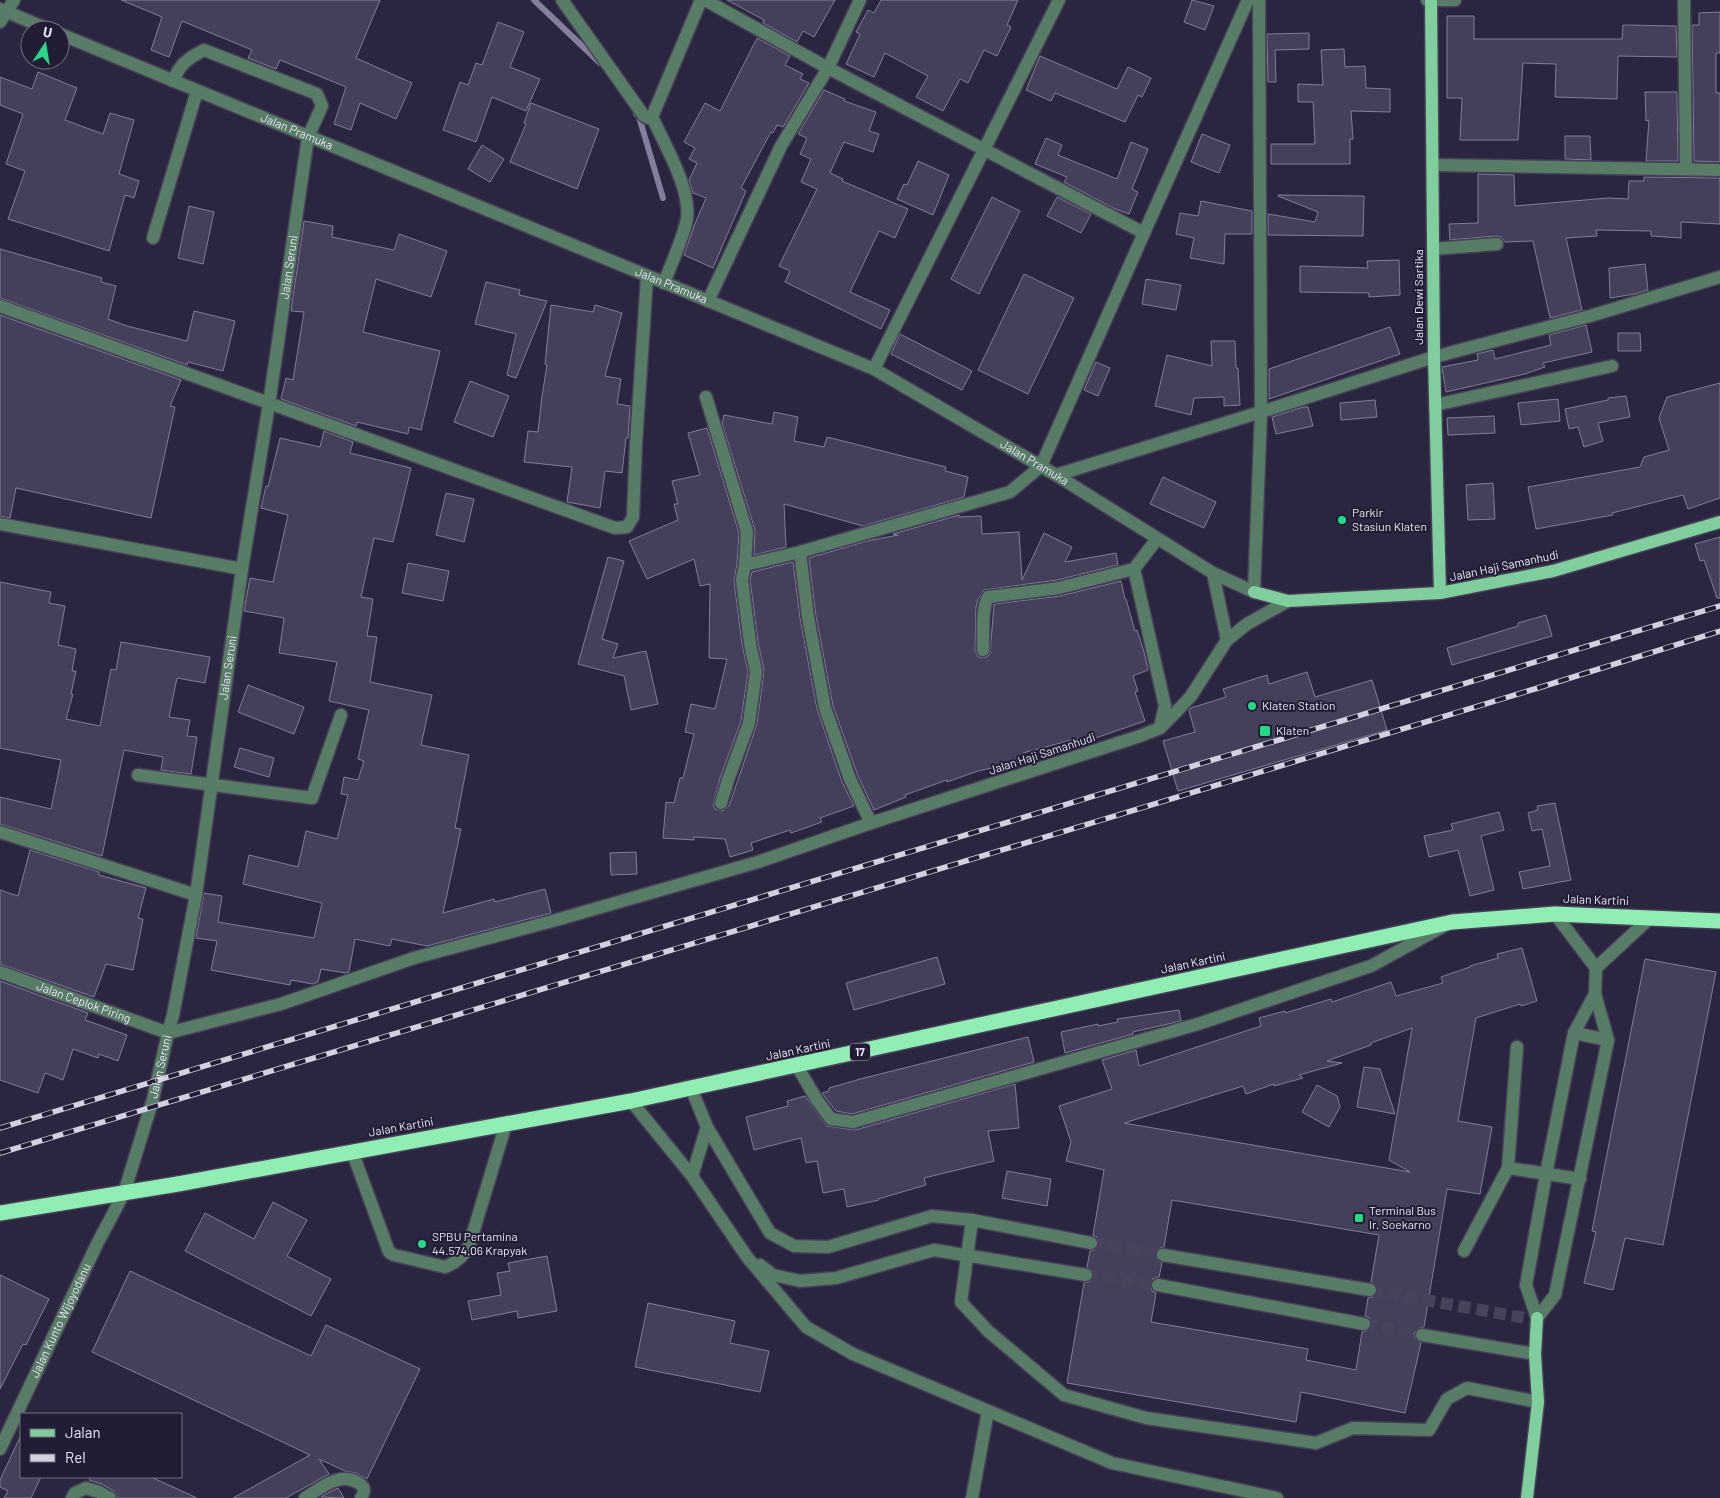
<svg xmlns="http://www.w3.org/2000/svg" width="1720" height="1498" font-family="Barlow,sans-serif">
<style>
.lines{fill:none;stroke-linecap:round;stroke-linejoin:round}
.stream{stroke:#857e9d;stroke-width:6}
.building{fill:#45405a;stroke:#817c99;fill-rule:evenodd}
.minor-tunnel{stroke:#48435b;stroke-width:12;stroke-dasharray:12 6;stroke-linecap:butt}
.minor-casing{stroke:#464159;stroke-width:15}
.major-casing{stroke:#464159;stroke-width:15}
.highway-casing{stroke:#464159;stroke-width:18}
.minor{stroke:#587c65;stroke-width:12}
.major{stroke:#80cd9e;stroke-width:12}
.highway{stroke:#90eeb5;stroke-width:15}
.rail-casing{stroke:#d3d0e2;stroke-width:5.5}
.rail{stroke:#221d34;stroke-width:4;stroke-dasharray:11;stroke-linecap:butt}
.poi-dot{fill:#25d886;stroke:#221d34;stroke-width:2}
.labels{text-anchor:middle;stroke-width:4;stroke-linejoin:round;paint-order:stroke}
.shield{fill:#221d34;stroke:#adaabc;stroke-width:1}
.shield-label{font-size:11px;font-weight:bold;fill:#e9e6f7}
.street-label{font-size:12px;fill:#e9e6f7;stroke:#221d34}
.poi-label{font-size:12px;fill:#e9e6f7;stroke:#221d34;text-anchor:start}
</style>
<rect width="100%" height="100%" fill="#2b263f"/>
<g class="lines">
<!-- stream -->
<path class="stream" d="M534 0 600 63
M636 114 639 117 663 198"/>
</g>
<!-- building -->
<path class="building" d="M121 0H380L356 58 412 83 396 119 360 103 351 130 334 124 346 87 280 60 276 69 248 58 252 50 182 21 169 57 151 50 162 17Z
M727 0H835L814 37 803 31 797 42 763 23 764 20Z
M881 0H1018L1007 25 1011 27 997 56 984 50 968 83 960 79 943 111 916 97 928 76 885 53 874 77 846 64 860 34 856 32 868 10 874 13Z
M1192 0 1214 6 1205 30 1184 22Z
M1720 12V53H1716V93H1720V162L1694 161 1692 25H1699V13Z
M1447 16H1474V39H1622L1623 25 1676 26 1677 57 1618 56 1617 99 1555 97 1556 64 1523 63 1518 140H1460L1462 98H1447Z
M498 22 524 32 510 67 540 79 526 111 492 97 476 142 443 130 460 82 468 85 476 63 482 65Z
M1309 33V49L1275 50 1276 82H1268L1267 34Z
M757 38 790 56 785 65 803 74 800 79 809 83 783 127 777 125 773 133 771 132 741 188 746 191 713 268 684 255 694 226 706 198 693 193 689 180 697 163 689 159 695 148 684 142 705 103 720 111Z
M1344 49 1345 67 1365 66 1366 88 1390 89V112L1351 111 1353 139H1350V164H1271V144H1315L1313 102H1298V84L1323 85 1321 50Z
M1040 56 1117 89 1128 67 1151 78 1142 97 1138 95 1125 122 1055 93 1051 101 1026 90Z
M38 72 77 88 65 120 103 134 110 113 134 120 119 174 139 181 134 198 125 195 109 251 8 219 25 171 6 164 23 114 0 105V77L32 89Z
M824 90 845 99 844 101 876 112 869 131 879 134 873 152 844 142 830 173 843 179 842 181 908 209 895 238 879 231 850 292 890 310 881 329 785 282 790 271 779 266 817 189 801 182 811 159 800 154 807 138 798 134Z
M1645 92H1677L1678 161H1646L1649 120 1646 121Z
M531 103 599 129 577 189 510 162 526 124 524 123Z
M1202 134 1230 145 1219 173 1191 162Z
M1565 136H1590L1591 160 1565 159Z
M1046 138 1062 145 1058 155 1117 179 1131 142 1148 149 1132 189 1138 192 1129 214 1113 208 1064 182 1067 177 1035 164Z
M482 145 504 159 490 182 468 169Z
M918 161 949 175 933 215 897 199 904 184 907 185Z
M1478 174 1514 175 1515 206 1608 198 1628 199 1629 181H1644V177L1720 178V224L1681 222V238L1651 236V231L1596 230 1597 236 1566 238 1582 310 1550 318 1533 241 1505 242 1501 237 1496 236 1450 240 1449 224 1478 223Z
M1278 195 1364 196 1363 236 1268 235V214L1315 222 1318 212 1278 196Z
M992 197 1020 211 979 294 951 279Z
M1057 197 1091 214 1081 233 1047 216Z
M1201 201 1252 211V234H1225L1224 264 1190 258 1194 238 1176 234 1180 213 1198 216Z
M189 206 214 212 203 264 178 258Z
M304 221 333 226 332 237 394 250 399 234 447 251 431 297 376 279 363 332 440 351 421 430 409 427 408 434 357 422 356 426 281 399 286 378 293 380 304 312 291 311Z
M0 249 102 278 101 282 116 286 108 319 127 326 187 341 194 311 235 321 223 371 188 362 187 365 0 298Z
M1399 260 1400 295 1369 297V293L1300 292V266L1368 268 1367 261Z
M1645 264 1648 290 1635 294 1610 298 1609 268Z
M1024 274 1074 298 1028 394 978 370Z
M1146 279 1181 285 1176 310 1142 304Z
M486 282 520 290 519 295 547 301 516 378 507 375 516 334 475 324Z
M551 305 593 312 595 305 622 313 605 376 621 379 617 404 630 406 628 438H626L622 473 605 471 600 508 567 502 572 467 524 462 528 431 538 432 542 396 547 365 545 364Z
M0 315 181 380 170 406 175 407 151 518 16 488 10 518 0 516Z
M1586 325 1592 352 1543 363 1545 367 1525 374 1446 392 1442 367 1478 360 1477 354 1493 350 1495 359 1551 345 1549 335Z
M1390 327 1400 354 1269 399V369Z
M1618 333H1640L1641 351H1618Z
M900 334 972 371 962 390 891 354Z
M1211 341H1235L1236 368H1238L1240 405 1224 406V397L1194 398 1191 415 1155 406 1167 355 1212 366Z
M1096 362 1110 368 1098 396 1084 390Z
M470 381 509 396 493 437 454 422Z
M1720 383V498L1688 509 1683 495 1612 513 1613 515 1536 529 1528 487 1640 467 1644 457 1669 450 1659 418 1667 397Z
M1626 396 1630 417 1598 423 1603 441 1584 447 1578 427 1569 429 1565 409 1608 400V398Z
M1558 399 1560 421 1521 425 1518 403Z
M1375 400 1377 417 1341 420 1340 403Z
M1303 407H1308L1313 426 1276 434 1272 417Z
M774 412 798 417 794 441 824 447 827 437 946 467 945 471 968 477 964 497 863 526 784 504 786 547 754 555 755 530 722 423 724 415 772 424Z
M1494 416 1495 433 1448 435 1447 418Z
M707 428 739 533 737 564 734 581 742 644 748 672 741 721 720 778 713 805 715 809 722 811 729 806 757 724 764 671 758 642 750 580 752 572 793 562 800 618 817 709 842 782 854 806 820 818 822 822 791 833 790 830 751 843 753 850 730 857 725 839 694 837V840L663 838 666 802 674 803 680 778H683L694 734 685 732 691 704 715 709 727 659 709 658 710 584 700 586 694 559 647 579 629 541 678 520 674 504H678L672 481 700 475 688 433Z
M324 431 353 442 350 453 411 468 393 542 374 538 361 597 373 599 367 636 377 637 370 682 432 695 421 745 469 755 455 828 461 829 443 913 494 899 495 902 545 889 551 913 427 946 392 939 390 946 355 939 349 972 345 973 321 969 318 982 313 984 291 980 290 985 211 970 217 941 196 938 204 893 222 896 218 922 314 938 322 903 243 884 249 855 298 867 306 831 337 839 348 795 341 794 344 777 358 780 364 761 358 759 369 710 329 701 337 662 279 653 284 618 244 611 250 578 273 582 288 515 261 508 266 486 268 487 280 438 320 447Z
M1163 477 1216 502 1204 528 1150 504Z
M1493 483 1495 519 1468 520 1466 485Z
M446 493 474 499 464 542 436 535Z
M959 515V517L981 516 982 534 1019 532 1022 580 1044 533 1072 547 1065 562 1116 553 1118 565 1057 580 984 590 978 599 976 607 975 650 978 657 982 658 987 657 990 654 994 604 1060 596 1121 581 1125 599H1126L1135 631 1137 630 1144 652 1148 670 1133 676 1138 691 1135 692 1145 721 1081 743 1079 738 1023 753 1024 761 978 771 947 782V780L905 795 906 797 874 810 858 776 833 706 816 616 809 558 867 541 898 535 893 534Z
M1720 537V598H1717L1704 560 1700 561 1695 544Z
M608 557 624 561 602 639 618 644 613 658 646 651 658 704 631 710 624 676 578 664Z
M408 563 449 571 443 601 402 593Z
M0 582 51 592 49 603 65 606 58 645 76 649 72 671H76L71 694H73L66 719 100 726 111 669 116 670 121 642 210 657 205 683 177 678 169 717 190 720 187 736 197 737 191 774 161 770 163 757 124 750 102 856 0 824V797L51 809 61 760 0 748Z
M1546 615 1552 636 1452 665 1447 648 1518 626V623Z
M1307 672 1315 697 1372 680 1387 730 1178 791 1163 741 1195 732 1189 711 1191 708 1226 697 1223 689 1267 675 1269 684Z
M248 685 304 707 294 734 238 712Z
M240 748 274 758 269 777 234 767Z
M1555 803 1571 880 1523 889 1519 872 1550 866 1542 829 1532 831 1528 813 1538 810 1537 806Z
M1499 812 1504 830 1481 836 1494 890 1470 896 1458 850 1429 857 1424 836 1453 830 1451 824Z
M30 850 99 872V875L146 888 138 918 143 919 133 970 106 964 94 997 0 964V890L18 896Z
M636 852 637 874 611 875 610 853Z
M1522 948 1537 1001 1521 1006 1520 1004 1476 1018 1458 1121 1492 1127 1480 1194 1447 1189 1424 1327 1419 1328 1414 1333 1415 1338 1421 1343 1405 1413 1301 1392 1296 1422 1067 1383 1084 1283 1089 1282 1094 1277 1093 1272 1087 1267 1090 1251 1097 1249 1099 1244 1097 1237 1093 1235 1104 1170 1066 1161 1071 1142 1059 1106 1112 1089 1102 1060 1136 1050 1139 1066 1261 1026 1259 1018 1285 1011V1013L1331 999 1332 1002 1391 982 1396 996 1443 983 1441 977 1470 967V966L1498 958 1497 954ZM1412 1028 1389 1160 1410 1172 1124 1123 1243 1086 1246 1094 1274 1084V1086L1303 1078 1299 1075 1342 1063 1327 1061 1371 1045V1043ZM1172 1200 1379 1235 1371 1282 1377 1287 1378 1292 1373 1297 1368 1298 1365 1316 1370 1318 1372 1325 1370 1330 1362 1332 1356 1370 1306 1360 1308 1349 1151 1322 1156 1293 1152 1291 1150 1284 1152 1279 1159 1277 1162 1263 1156 1258 1155 1253 1160 1248 1164 1247Z
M937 957 945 984 854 1010 846 983Z
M1645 959 1716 972 1663 1245 1625 1238 1613 1290 1584 1283 1596 1232 1592 1231Z
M0 981 88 1013 85 1020 127 1035 118 1061 99 1054 98 1058 73 1049 63 1080 45 1073 38 1093 0 1080Z
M1179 1010 1181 1021 1133 1032V1034L1065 1053 1061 1032 1098 1024V1026L1118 1022 1117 1019Z
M1028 1037 1034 1062 852 1114 836 1111 822 1093 829 1091V1088L864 1078Z
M1364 1067 1380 1069 1395 1114 1357 1107Z
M1015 1084 1019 1128 988 1131 994 1161 924 1178 926 1185 878 1199 879 1200 847 1207 844 1189 823 1193 817 1161 806 1163 801 1138 754 1150 746 1117 788 1106 787 1101 805 1096 827 1126 855 1130Z
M1317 1085 1337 1096 1340 1107 1329 1127 1302 1112Z
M1007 1171 1051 1179 1047 1206 1002 1198Z
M273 1202 307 1220 287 1256 331 1279 311 1316 185 1251 205 1213 254 1239Z
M547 1256 557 1311 518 1318 517 1311 472 1320 468 1301 501 1295 497 1273 510 1271 508 1263Z
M130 1271 311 1356 326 1325 420 1369 367 1479 356 1473 345 1471 319 1459 329 1474 286 1498H233L310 1455 92 1352Z
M0 1275 49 1299 26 1345 23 1344 0 1389Z
M648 1303 735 1321 730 1343 769 1351 760 1392 635 1367Z
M21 1435V1477H41L31 1498H4L8 1491 0 1487V1480Z
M91 1477H151L197 1498H118L114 1491 102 1484 89 1480Z
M338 1488 344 1498 321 1497 328 1493Z"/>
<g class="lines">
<!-- minor-tunnel -->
<path class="minor-tunnel" d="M1091 1243 1163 1255
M1086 1275 1158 1285
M1370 1290 1536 1320
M1364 1324 1422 1335"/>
<!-- minor casing -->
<g class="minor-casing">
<g id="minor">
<path d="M562 0 644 116 648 118 652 117"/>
<path d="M705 0 828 68 1144 233 1041 466 1010 492 800 552 745 565 747 532 706 397"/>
<path d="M1259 0 1261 412 1434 357 1590 316 1720 277"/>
<path d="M1427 0H1455"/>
<path d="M1684 0 1686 169"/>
<path d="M0 9 50 30"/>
<path d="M0 22 14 0"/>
<path id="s1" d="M60 34 874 369 1056 475 1213 573 1254 592 1261 412 1056 475"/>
<path d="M1433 165 1720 170"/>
<path d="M1144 233 1248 0"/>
<path d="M153 238 197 91"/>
<path d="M1433 249 1497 244"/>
<path d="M664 283C671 264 684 237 687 218 691 189 664 143 652 117L701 0"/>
<path d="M708 301 781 146 828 68 860 0"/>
<path d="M0 306 615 528 627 527 633 517 636 443 647 277"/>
<path d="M874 369 1059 0"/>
<path d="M1435 405 1612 366"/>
<path d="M0 524 242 569"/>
<path d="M800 552 808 617 825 708 850 779 871 823"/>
<path d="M1134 569 1165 706 1160 727"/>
<path d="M1213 573 1227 640"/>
<path d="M983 650C984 636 981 609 988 597L1059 588 1134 569 1157 539"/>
<path d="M138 775 312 798 341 715"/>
<path d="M721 803 728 780 749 723 756 672 750 643 742 580 745 565"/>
<path d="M0 832 196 895"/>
<path d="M1596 968 1651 917"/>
<path id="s2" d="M0 972 168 1033 281 1004 414 958 556 920 758 862 871 823 1140 736 1160 728 1178 710 1191 696 1227 640 1247 624 1288 601"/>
<path d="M1574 1033 1608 1040"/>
<path d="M1517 1047 1508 1168 1580 1179"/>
<path d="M797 1066 817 1100 831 1119 853 1122 1198 1024 1371 966 1442 927"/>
<path d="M691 1088 707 1127 692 1176"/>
<path d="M631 1101 692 1176 747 1257 806 1327 853 1354 1112 1463 1277 1498"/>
<path d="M707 1127 770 1233 794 1246 828 1247 932 1216 972 1220 1091 1243"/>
<path d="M352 1151 389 1252 394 1255 445 1267C455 1263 464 1256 469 1246L506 1124"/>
<path d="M972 1220 961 1302 988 1331 1064 1395 1146 1418 1316 1443 1353 1428 1429 1430 1447 1399 1467 1388 1538 1402"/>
<path d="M1464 1251 1508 1168"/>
<path d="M1163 1255 1370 1290"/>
<path d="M760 1265 773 1275 800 1281 836 1278 934 1250 1086 1275"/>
<path d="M1158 1285 1364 1324"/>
<path d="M1537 1318 1555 1295 1608 1040 1595 994 1596 968 1555 914"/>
<path d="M1537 1318 1526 1285 1546 1174 1574 1033 1595 994"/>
<path d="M1422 1335 1535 1354"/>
<path id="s3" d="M0 1449 97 1244 124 1193 153 1099 168 1033 173 1015 196 895 242 569 269 404 308 137 322 106 317 94 204 50C187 59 180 64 173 81"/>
<path d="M72 1498 75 1493 86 1488 99 1492 110 1498"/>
<path d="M305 1498C321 1488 341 1470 360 1484 366 1488 364 1493 361 1498"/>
<path d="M972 1498 988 1411"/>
</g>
</g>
<!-- major casing -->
<g class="major-casing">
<path id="major" d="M1431 0 1434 357 1440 593
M1254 592 1288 601 1440 593 1553 571 1720 522
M1527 1498 1538 1402 1535 1354 1537 1318"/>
</g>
<!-- highway casing -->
<g class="highway-casing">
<path id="highway" d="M0 1213 178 1184 631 1101 1452 922 1555 914 1720 921"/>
</g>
<!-- minor -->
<use href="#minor" class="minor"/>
<!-- major -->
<use href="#major" class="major"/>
<!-- highway -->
<use href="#highway" class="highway"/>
<!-- rail casing -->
<g class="rail-casing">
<path id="rail" d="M0 1128 1720 606
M0 1153 1538 688 1720 631"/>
</g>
<!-- rail -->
<use href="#rail" class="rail"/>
</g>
<!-- markers -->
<g class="poi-dot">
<circle cx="1342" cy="520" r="5"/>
<circle cx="1252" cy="706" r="5"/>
<rect x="1259" y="725" width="12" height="12" rx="2.5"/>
<rect x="1354" y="1213" width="10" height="10" rx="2.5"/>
<circle cx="422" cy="1244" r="5"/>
</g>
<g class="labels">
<!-- shield labels -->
<rect class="shield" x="850" y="1043.5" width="20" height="17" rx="4"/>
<g class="shield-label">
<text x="860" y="1056">17</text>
</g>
<!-- street labels -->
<g class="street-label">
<text dy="4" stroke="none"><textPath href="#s1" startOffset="256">Jalan Pramuka</textPath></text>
<text dy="4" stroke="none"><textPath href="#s3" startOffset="1226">Jalan Seruni</textPath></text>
<text dy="4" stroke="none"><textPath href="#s1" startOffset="661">Jalan Pramuka</textPath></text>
<text transform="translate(1419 297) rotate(-90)" y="4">Jalan Dewi Sartika</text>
<text dy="4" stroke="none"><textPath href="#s1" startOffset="1066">Jalan Pramuka</textPath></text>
<text transform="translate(1504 566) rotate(-12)" y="4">Jalan Haji Samanhudi</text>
<text dy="4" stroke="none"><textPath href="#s3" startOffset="821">Jalan Seruni</textPath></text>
<text transform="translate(1042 754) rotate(-18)" y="4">Jalan Haji Samanhudi</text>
<text transform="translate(1596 900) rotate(2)" y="4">Jalan Kartini</text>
<text transform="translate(1193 963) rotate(-12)" y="4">Jalan Kartini</text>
<text dy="4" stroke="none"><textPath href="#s2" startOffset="89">Jalan Ceplok Piring</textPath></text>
<text transform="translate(798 1050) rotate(-12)" y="4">Jalan Kartini</text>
<text dy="4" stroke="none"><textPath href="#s3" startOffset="416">Jalan Seruni</textPath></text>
<text transform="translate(401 1127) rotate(-10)" y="4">Jalan Kartini</text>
<text dy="4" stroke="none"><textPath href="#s3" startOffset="142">Jalan Kunto Wijoyodanu</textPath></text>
</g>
<!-- poi labels -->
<g class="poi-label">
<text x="1352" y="517">Parkir<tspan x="1352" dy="14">Stasiun Klaten</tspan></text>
<text x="1262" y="710">Klaten Station</text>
<text x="1276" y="735">Klaten</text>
<text x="1369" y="1215">Terminal Bus<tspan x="1369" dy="14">Ir. Soekarno</tspan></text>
<text x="432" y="1241">SPBU Pertamina<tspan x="432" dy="14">44.574.06 Krapyak</tspan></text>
</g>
</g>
<!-- legend -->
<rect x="20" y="1413" width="162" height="65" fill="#221d34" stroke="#726d82"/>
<rect x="30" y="1429" width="25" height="8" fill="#80cd9e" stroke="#726d82"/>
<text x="65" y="1438" font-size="15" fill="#e9e6f7">Jalan</text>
<rect x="30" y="1454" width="25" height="8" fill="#d3d0e2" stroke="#726d82"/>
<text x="65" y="1463" font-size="15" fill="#e9e6f7">Rel</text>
<!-- north arrow -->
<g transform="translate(45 45) rotate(12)"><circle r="24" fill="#221d34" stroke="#726d82"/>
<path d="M0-4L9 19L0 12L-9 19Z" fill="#25d886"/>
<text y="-8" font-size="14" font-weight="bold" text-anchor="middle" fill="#e9e6f7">U</text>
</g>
</svg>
